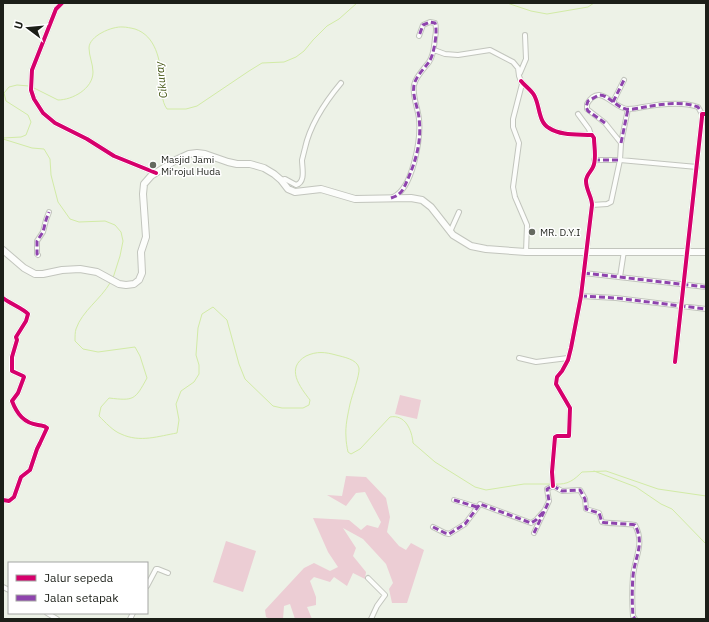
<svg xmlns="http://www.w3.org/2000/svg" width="709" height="622" font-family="'IBM Plex Sans',sans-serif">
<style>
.green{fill:#eccdd4}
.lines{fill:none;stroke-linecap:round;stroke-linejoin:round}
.stream{stroke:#d2eba6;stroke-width:1}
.street-casing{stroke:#c2c5bd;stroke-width:6}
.primary-casing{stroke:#c2c5bd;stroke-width:8}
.street{stroke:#fcfdfb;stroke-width:4}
.primary{stroke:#fcfdfb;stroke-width:6}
.quiet{stroke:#8e44ad;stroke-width:3;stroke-dasharray:6 3;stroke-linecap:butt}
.cycleway-casing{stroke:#fff;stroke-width:6}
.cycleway{stroke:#d6006c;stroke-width:4}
.poi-dot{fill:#656960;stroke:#fff;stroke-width:1.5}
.labels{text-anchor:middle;stroke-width:3;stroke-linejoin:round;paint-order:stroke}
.poi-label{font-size:10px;fill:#1c1f18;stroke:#fff;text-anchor:start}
.water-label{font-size:11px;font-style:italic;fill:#405310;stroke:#fff}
</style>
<rect width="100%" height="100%" fill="#edf2e7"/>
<!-- green -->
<path class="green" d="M400 395 421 400 417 419 395 414Z
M346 476 366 477 386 498 390 517 387 532 399 546 406 550 411 543 424 550 407 603H392L389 589 393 583 386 564 363 539 343 528 356 548 353 556 366 572 365 579 353 573 347 586 334 577 330 582 314 577 310 581 316 597V605L307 607 312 619H295L290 604 284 606 283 619H270L266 617 265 610 304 568 314 563 330 571 338 567 328 552 313 518 349 520 361 530 367 525 378 528 381 522 365 492 356 493 346 506 327 495 342 496Z
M226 541 256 551 243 592 213 582Z"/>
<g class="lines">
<!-- stream -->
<path class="stream" d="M507 3 531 11 547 14 588 7 594 3
M32 87 58 100C72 100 93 89 93 72 93 64 89 56 89 48 89 36 112 26 123 27 126 27 131 28 135 29 156 36 160 60 162 80 162 90 161 101 167 109H186L197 106 249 71 262 63 284 62 296 57 304 51 313 40 327 26 339 19 357 3
M3 138 21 137 26 135 31 122 28 115 6 101 4 93 9 87 17 85 29 86
M3 139 32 148 44 149 50 159 51 175 58 202 70 219 79 222 105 221 115 225 121 232 123 241 120 256 113 278
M110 283C101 299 82 311 76 329 75 332 75 337 75 341L83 349 98 352 135 347 140 356 147 378C135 400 134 401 109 398L101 407 99 416C105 422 113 431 121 434 140 443 159 436 177 433L179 420 176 404 181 391 194 382 199 374V365L196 355 198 328 202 314 213 307 227 320 239 364 245 379 273 406 282 408H303L309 405 310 400C300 387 285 368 306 356 317 351 325 352 336 355 343 357 357 359 359 368 360 375 352 395 350 404 348 414 345 426 346 437 346 442 347 447 348 452L351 454 360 449 390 417C405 414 412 430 413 443L435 462 475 487 486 490 524 484H552
M594 471 636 487 661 504 672 509 706 544
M555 484C568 485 574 480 582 472L606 471 658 489 706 496"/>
<!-- street casing -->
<g class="street-casing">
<path id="street" d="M62 3 56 9 32 70 31 90 34 99 43 113 55 123 87 139 114 156 156 173
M434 50 445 54 458 55 490 50 513 62 518 68 519 76 522 84 513 119V127L519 143 513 187 515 197 527 225 526 252
M520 73 526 59 525 35
M521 81C525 86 531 90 534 95 540 105 538 122 549 128 561 136 578 134 592 135L594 138C594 147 597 159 593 167 591 172 586 175 586 181 586 190 592 197 592 205L581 296 571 348 568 360 562 371 557 377 556 384 570 408 569 436H557L555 437 552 472 553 486
M613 102 624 80
M578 114 589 129 591 135
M621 143 628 109
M594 160H620L697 167
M281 180 285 179 296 185C306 182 302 168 302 160 303 156 304 152 305 148 310 125 326 101 341 83
M393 197C413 189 421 138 419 119 418 108 412 96 414 85 416 76 424 69 429 62 434 55 434 46 435 38 436 33 437 28 435 23L430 22 423 25 419 36
M592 205 607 204 611 202 620 160 621 143 605 123 587 109V104C600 81 613 109 628 109 633 109 639 108 643 107 660 104 682 101 698 107L702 114
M450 232 459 212
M38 255 37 254V241L43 232 46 220 49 212
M584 273 706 287
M620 277 624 251
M581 296 616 298 706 309
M3 298C9 303 24 309 28 314L26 321 16 337 17 340 12 357V371L23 376 24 377 18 393 12 401C17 414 24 423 38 425 42 426 44 425 47 428L40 443 37 449 30 470 21 477 14 497 9 501 3 500
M519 358 536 362 568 358
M675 362 702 117V114H706
M553 486 562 491 580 490 585 499 586 509 599 513C600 515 601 520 602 522 604 523 630 524 635 525 645 544 635 556 633 576 632 589 632 603 633 616L635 619
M454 500 477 507
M433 527 445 533 449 534 465 524 480 504 531 523 536 520 544 511
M534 533 549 501 547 489 553 486
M368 578 385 595 377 606 371 619
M147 586 156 569H158L168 573
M3 587 9 590
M47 613 57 619
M130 619 133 613"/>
</g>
<!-- primary casing -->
<g class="primary-casing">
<path id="primary" d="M3 250 24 268 35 274H43L62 270 80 269 97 272 119 284 126 285 134 284 139 280 142 273 141 252 146 237 143 194 144 184 151 176 176 160 189 154 197 153 205 154 228 162 237 164H250L264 168 274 174 281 180 288 189 295 192 321 189 355 199 411 198 422 200 431 207 453 235 471 246 486 249 526 252H706"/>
</g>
<!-- street -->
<use href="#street" class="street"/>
<!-- primary -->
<use href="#primary" class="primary"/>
<!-- quiet -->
<path class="quiet" d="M613 102 624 80
M605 123 588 111 586 107 588 101 599 95C609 95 616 107 626 109 632 110 639 108 645 107 662 104 682 101 698 107L702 114
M621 143 628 109
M594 160H620
M391 198C394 197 397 196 399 194 403 191 405 185 407 181 416 161 422 140 419 118 418 107 412 96 414 85 416 76 424 69 429 62 434 55 438 31 435 23L430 22 423 25 419 36
M38 255 37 254V241L43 232 46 220 49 212
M584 273 706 287
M581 296 616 298 706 309
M553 486 562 491 580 490 585 499 586 509 599 513C600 515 601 520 602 522 604 523 630 524 635 525 645 544 635 556 633 576 632 589 632 603 633 616L635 619
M454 500 477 507
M433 527 445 533 449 534 465 524 480 504 531 523 536 520 544 511
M534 533 549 501 547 489 553 486"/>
<!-- cycleway casing -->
<g class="cycleway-casing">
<path id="cycleway" d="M62 3 56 9 32 70 31 90 34 99 43 113 55 123 87 139 114 156 156 173
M521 81C525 86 531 90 534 95 540 105 538 122 549 128 561 136 578 134 592 135L594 138C594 147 597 159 593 167 591 172 586 175 586 181 586 190 592 197 592 205L581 296 571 348 568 360 562 371 557 377 556 384 570 408 569 436H557L555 437 552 472 553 486
M3 298C9 303 24 309 28 314L26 321 16 337 17 340 12 357V371L23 376 24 377 18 393 12 401C17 414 24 423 38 425 42 426 44 425 47 428L40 443 37 449 30 470 21 477 14 497 9 501 3 500
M675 362 702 117V114H706"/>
</g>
<!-- cycleway -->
<use href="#cycleway" class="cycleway"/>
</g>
<!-- markers -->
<g class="poi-dot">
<circle cx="153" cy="165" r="4"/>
<circle cx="532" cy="232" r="4"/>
</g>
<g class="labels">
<!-- poi labels -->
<g class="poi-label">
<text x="161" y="163">Masjid Jami<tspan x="161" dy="12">Mi'rojul Huda</tspan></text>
<text x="540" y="236">MR. D.Y.I</text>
</g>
<!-- water labels -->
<g class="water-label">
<text transform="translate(161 80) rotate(-97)" y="4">Cikuray</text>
</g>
</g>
<!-- border -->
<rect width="709" height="622" fill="none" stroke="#1c1f18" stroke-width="8"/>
<!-- legend -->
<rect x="8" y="562" width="140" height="52" fill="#ffffff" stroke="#a4a5a3"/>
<rect x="16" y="575" width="20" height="6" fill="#d6006c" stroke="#a4a5a3"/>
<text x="44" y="582" font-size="12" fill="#1c1f18">Jalur sepeda</text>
<rect x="16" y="595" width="20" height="6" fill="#8e44ad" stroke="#a4a5a3"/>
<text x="44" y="602" font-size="12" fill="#1c1f18">Jalan setapak</text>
<!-- north arrow -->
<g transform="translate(28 28) rotate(286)" stroke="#ffffff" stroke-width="3" paint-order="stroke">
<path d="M0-3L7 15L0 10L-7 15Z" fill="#1c1f18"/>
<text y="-6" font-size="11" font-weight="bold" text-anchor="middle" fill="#1c1f18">U</text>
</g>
</svg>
